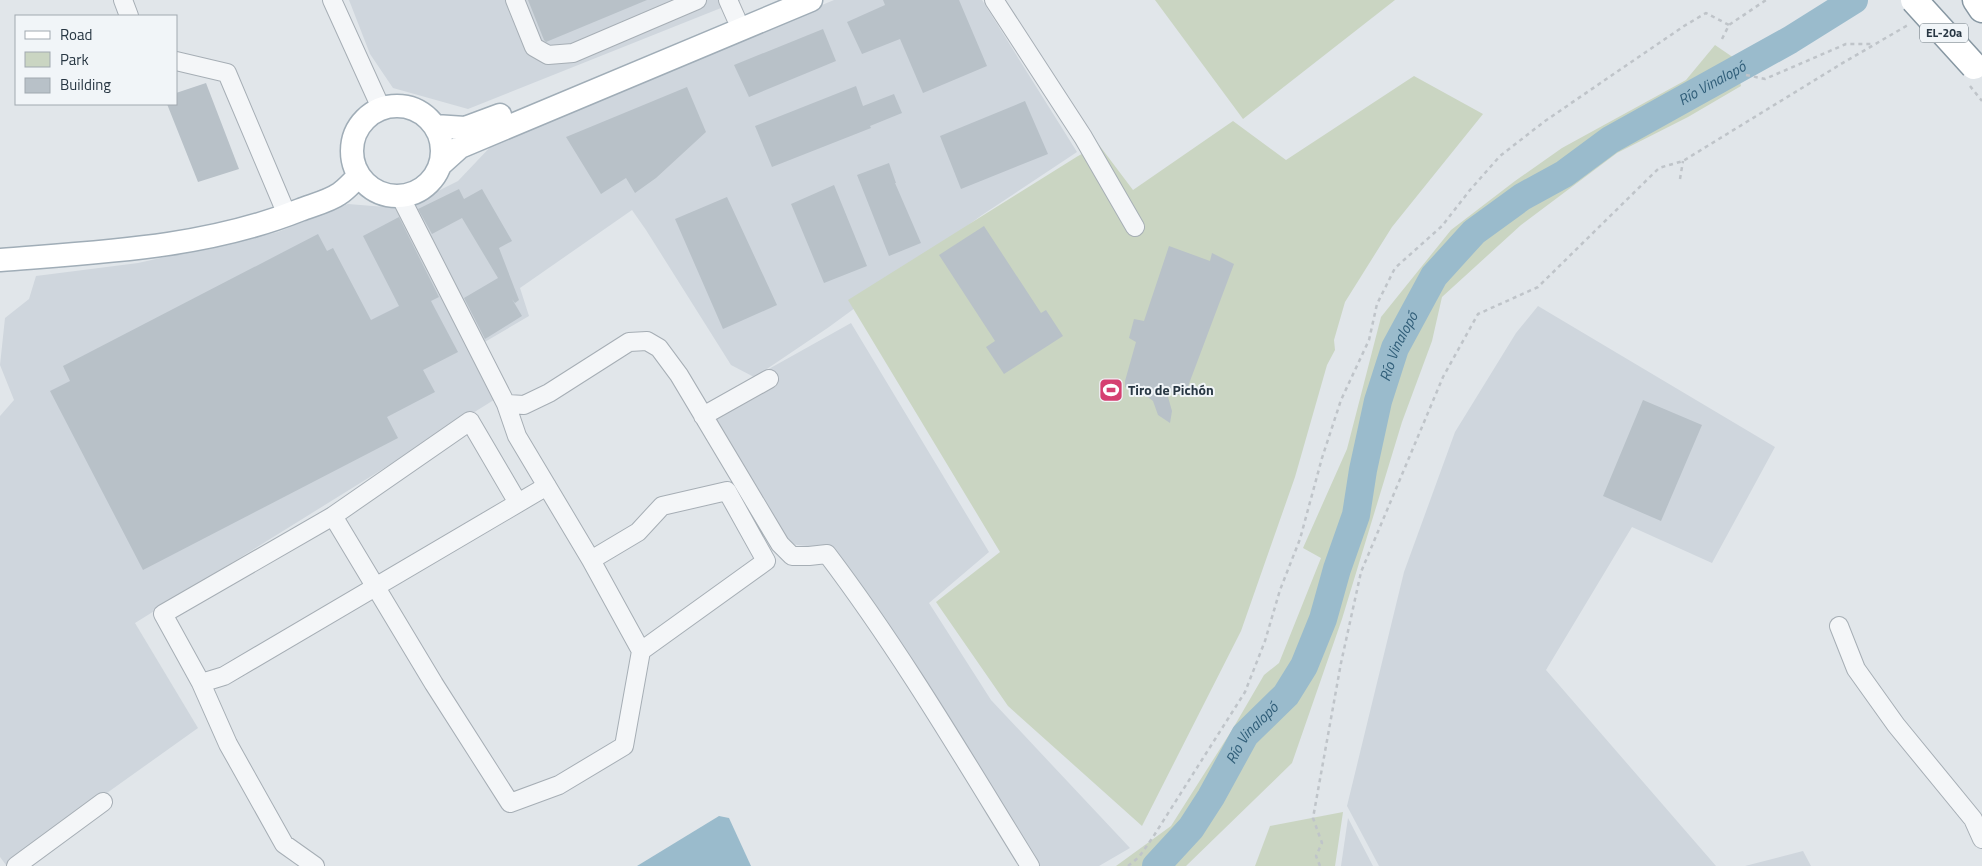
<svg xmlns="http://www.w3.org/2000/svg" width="1982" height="866" font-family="'Titillium Web',sans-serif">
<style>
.built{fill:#cfd6dd}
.green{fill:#cad5c2}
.water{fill:#9abbcc}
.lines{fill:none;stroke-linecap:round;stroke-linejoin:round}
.river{stroke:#9abbcc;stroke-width:28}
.building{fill:#b8c1c8}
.minor-casing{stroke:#a6aeb5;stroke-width:20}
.major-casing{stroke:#a0adb7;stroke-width:25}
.highway-casing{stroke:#8797a2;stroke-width:29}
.path{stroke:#bfc4c9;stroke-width:2.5;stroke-dasharray:4 4;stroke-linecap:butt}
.minor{stroke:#f4f6f8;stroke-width:18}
.major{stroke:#fff;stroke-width:22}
.highway{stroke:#fff;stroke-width:26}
.highway-bridge-casing{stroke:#8797a2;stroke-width:29;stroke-linecap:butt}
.highway-bridge{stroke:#fff;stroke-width:26}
.labels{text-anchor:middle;stroke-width:4;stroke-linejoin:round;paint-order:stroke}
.shield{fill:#f1f5f8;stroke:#647079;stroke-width:1}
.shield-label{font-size:12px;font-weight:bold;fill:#283743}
.poi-label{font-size:14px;font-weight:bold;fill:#283743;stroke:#f1f5f8;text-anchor:start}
.water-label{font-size:15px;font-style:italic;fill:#305e79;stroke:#f1f5f8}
</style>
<rect width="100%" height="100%" fill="#e1e6ea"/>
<!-- built -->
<path class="built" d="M349 0H741L468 109 393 88 370 54Z
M834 0H982L1077 152 982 215 829 327 758 375 851 323 989 552 929 603 991 700 1130 848 1099 866H1034L833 549 789 544 706 405 754 377 731 365 646 230 632 210 520 288 529 316 483 343 410 205 458 181 495 142Z
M348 204 398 208 497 398 135 623 198 728 6 865 0 857V416L14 400 0 365 5 318 29 299 36 276 138 263 278 232Z
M1538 306 1775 447 1712 563 1632 527 1546 670 1716 866H1379L1347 806 1404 572 1455 432 1516 333Z
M1348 818 1373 866H1341Z
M1803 851 1811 866H1745Z"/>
<!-- green -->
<path class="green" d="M1155 0H1395L1243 119Z
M1715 45 1734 58 1741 86 1688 117 1617 153 1521 225 1442 297 1432 341 1402 422 1342 619 1292 763 1186 866H1116L1171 826 1232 730 1264 675 1279 663 1321 558 1303 548 1347 449 1381 317 1451 230 1515 181 1562 148 1686 80Z
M1414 76 1483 114 1392 227 1345 302 1334 340 1335 350 1327 365 1295 477 1241 631 1142 826 1008 706 936 602 1000 552 848 300 1078 156 1099 145 1133 190 1233 121 1286 160Z
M1343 812 1335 866H1255L1270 826Z"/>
<!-- water -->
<path class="water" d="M719 816 729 818 751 866H637Z"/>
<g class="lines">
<!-- river -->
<path class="river" id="s1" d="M1156 866 1191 828 1211 797 1245 735 1286 695 1304 666 1323 619 1337 569 1356 515 1363 470 1378 401 1395 348 1434 276 1474 232 1522 197 1564 174 1610 140 1790 40 1854 0"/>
</g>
<!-- building -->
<path class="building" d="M528 0H647L546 42 544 40Z
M883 0H959L987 66 923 93 900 39 862 54 847 22 885 5Z
M823 29 836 61 749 97 734 65Z
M206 83 239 169 198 182 167 104H176V93Z
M856 86 863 106 894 94 902 113 870 126 871 128 772 167 755 126Z
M687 87 706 132 656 178 635 193 626 178 601 194 566 137Z
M1025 101 1048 154 961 189 940 136Z
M889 163 896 183H895L921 243 889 256 857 175Z
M834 185 867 266 824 283 791 204Z
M459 189 464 199 482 189 512 241 499 248 519 300 515 303 512 299 522 316 485 339 464 298 498 278 462 218 432 234 418 209Z
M727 197 777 305 723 329 675 219Z
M399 217 439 297 431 301 458 352 423 370 435 392 387 417 398 438 143 570 50 391 70 381 63 366 318 234 327 251 333 248 371 320 399 306 363 236Z
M984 226 1041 313 1046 310 1063 336 1004 374 986 347 995 341 939 255Z
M1169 246 1210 261 1212 253 1234 264 1184 397 1166 390 1172 411 1170 423 1158 415 1153 401 1148 397 1125 387V381L1136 342 1129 338 1134 319 1144 321Z
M1643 400 1702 425 1661 521 1603 496Z"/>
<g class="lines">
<!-- minor casing -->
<g class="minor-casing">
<path id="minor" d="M123 0 129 16
M332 0 381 108
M515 0 534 47 548 55 573 53 697 0
M728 0 736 18
M994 0 1083 137 1135 227
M176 61 227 73 287 215
M400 196 506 404 524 405 549 393 629 342 647 341 659 348 679 375 780 544 792 556H809L827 554C902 653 965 761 1030 866
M703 416 769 379
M333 516 434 684 510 803 559 785 624 746 641 651 591 560 517 436 506 404
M591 560 638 532 662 506 727 491 766 561 641 651
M1839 626 1856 669 1896 725 1973 819 1982 839
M201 683 163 614 333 516 470 421 518 503
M16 866 103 802
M315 866 284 844 228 744 201 683 224 676 547 486"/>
</g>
<!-- major casing -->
<g class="major-casing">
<path id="major" d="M352 151a45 45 0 1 1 90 0a45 45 0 1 1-90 0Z
M435 126 465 128 500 115
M440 165 460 147 811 0
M0 260C101 252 205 248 300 210 313 205 329 201 339 194 347 189 353 181 359 176"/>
</g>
<!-- highway casing -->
<g class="highway-casing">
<path id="highway" d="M1976 0 1982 9"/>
</g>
<!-- path -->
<path class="path" d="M1722 39 1729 25 1766 0
M1746 75 1765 79 1846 44H1874
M1970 86 1982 101
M1680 179 1683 161
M1128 866 1139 857 1153 837 1245 692 1265 641 1280 590 1300 539 1322 458 1341 400 1369 340 1377 304 1395 268 1442 226 1470 190 1500 156 1545 121 1684 26 1706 13 1729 25
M1320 866 1316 856 1322 843 1313 818 1341 663 1361 572 1443 377 1478 314 1538 287 1659 168 1683 161 1841 64 1908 25"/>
<!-- minor -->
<use href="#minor" class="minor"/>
<!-- major -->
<use href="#major" class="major"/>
<!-- highway -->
<use href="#highway" class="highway"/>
<!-- highway-bridge casing -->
<g class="highway-bridge-casing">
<path id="highway-bridge" d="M1914 0 1974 66"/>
</g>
<!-- highway-bridge -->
<use href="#highway-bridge" class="highway-bridge"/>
</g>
<!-- icons -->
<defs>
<g id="stadium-square" transform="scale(1.25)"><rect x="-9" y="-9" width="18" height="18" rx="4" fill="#d54071" stroke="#f1f5f8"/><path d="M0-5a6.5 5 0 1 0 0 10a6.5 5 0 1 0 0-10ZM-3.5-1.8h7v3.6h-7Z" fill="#fff"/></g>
</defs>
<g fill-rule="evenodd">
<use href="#stadium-square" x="1111" y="390"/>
</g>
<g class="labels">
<!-- shield labels -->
<rect class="shield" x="1920" y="23.5" width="48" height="19" rx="4"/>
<g class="shield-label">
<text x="1944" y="37">EL-20a</text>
</g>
<!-- poi labels -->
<g class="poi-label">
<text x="1128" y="395">Tiro de Pichón</text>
</g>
<!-- water labels -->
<g class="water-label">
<text dy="5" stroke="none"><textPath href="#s1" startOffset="1005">Río Vinalopó</textPath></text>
<text dy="5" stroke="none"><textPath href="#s1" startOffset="585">Río Vinalopó</textPath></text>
<text dy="5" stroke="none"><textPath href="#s1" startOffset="165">Río Vinalopó</textPath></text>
</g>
</g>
<!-- legend -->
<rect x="15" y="15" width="162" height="90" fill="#f1f5f8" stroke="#a1a9b0"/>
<rect x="25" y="31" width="25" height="8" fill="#ffffff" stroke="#a1a9b0"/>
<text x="60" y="40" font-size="15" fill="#283743">Road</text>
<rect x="25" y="52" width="25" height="15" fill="#cad5c2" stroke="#a1a9b0"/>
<text x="60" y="65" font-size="15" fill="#283743">Park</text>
<rect x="25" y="78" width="25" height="15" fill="#b8c1c8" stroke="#a1a9b0"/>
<text x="60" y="90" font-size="15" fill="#283743">Building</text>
</svg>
